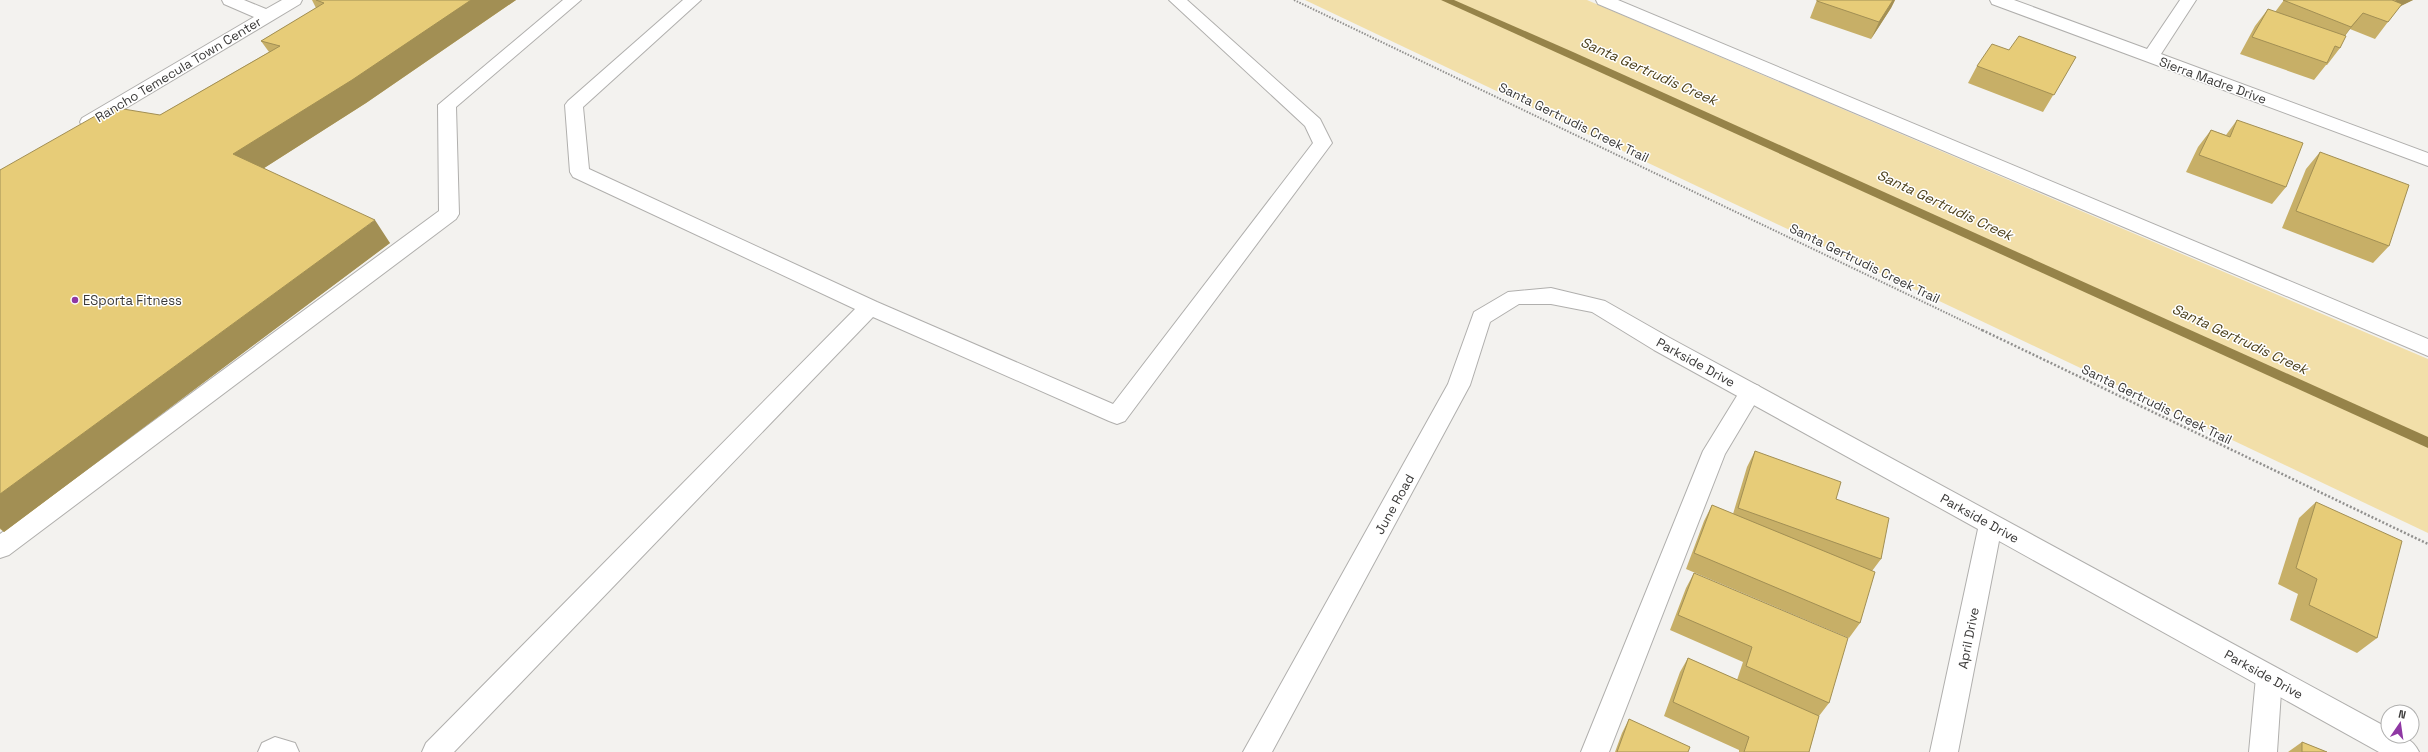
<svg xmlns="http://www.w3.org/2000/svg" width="2428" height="752" font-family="'Space Grotesk',sans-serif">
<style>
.green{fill:#f2dfa9}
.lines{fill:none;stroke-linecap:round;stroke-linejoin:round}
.stream{fill:#968349;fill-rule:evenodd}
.lane-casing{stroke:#b0afad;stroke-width:2}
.street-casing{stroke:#b0afad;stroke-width:2}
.path-far1{stroke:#91908e;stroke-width:2;stroke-dasharray:1.5 1.5;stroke-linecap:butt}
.path{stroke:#91908e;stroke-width:2.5;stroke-dasharray:2 2;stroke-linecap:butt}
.lane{fill:#fff;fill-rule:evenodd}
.street{fill:#fff;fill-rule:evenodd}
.wall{fill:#c7af67}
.shaded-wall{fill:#a28f54}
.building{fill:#e7cc78;stroke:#a28f54}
.poi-dot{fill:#8f38a4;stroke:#fff;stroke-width:1.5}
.labels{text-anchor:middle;stroke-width:3;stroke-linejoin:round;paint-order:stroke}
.street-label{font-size:13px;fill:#3a3938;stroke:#fff}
.poi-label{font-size:13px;fill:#3a3938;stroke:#fff;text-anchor:start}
.water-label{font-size:14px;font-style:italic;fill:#4c401c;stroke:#fff}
</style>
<rect width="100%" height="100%" fill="#f3f2ef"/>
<!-- green -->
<path class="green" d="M1305 0H1587L2428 359V533Z"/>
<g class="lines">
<!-- stream -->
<path class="stream" d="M1441 0H1454L1573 52 2428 437V448Z"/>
<!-- lane casing -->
<g class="lane-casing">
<path id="lane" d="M222 0H244L266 9 282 0H302L300 4 96 126 89 128 82 126 80 122 82 118 254 17 224 4Z
M563 0H581L456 107 459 214 456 219 9 555 0 558V534L439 211 438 105Z
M683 0H701L583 107 589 169 877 302 1113 404 1313 143 1305 126 1169 0H1187L1320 119 1332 143 1125 421 1117 424 1109 421 873 317 454 752H422L426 743 855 309 573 177 570 172 565 105 568 101Z
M1596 0H1618L2428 339V356L1598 4Z
M1751 383 1759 386 1762 392 1725 454 1609 752H1581L1703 451 1743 386Z
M2269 665 2278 669 2282 677 2277 752H2249L2256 677 2260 669Z
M275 737 295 743 299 752H258L262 743Z"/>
</g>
<!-- street casing -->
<g class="street-casing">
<path id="street" d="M1990 0H2014L2147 49 2180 0H2196L2161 54 2428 153V166L1992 4Z
M1551 288 1605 301 1670 338 2388 728V736C2403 736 2412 738 2419 752H2379L1999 541 1958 752H1930L1978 529 1654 350 1592 312 1551 304H1519L1490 322 1470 385 1272 752H1243L1448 384 1474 312 1508 292Z"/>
</g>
<!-- path-far1 -->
<path class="path-far1" d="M1294 0 1984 331"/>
<!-- path -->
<path class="path" d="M1982 330 2428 544"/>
<!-- lane -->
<use href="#lane" class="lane"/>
<!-- street -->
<use href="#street" class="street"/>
</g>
<!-- wall -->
<path class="wall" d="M312 0H516L366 103 264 168 390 243 4 532 0 529V170L160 115 269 52 261 41 316 8Z
M1817 0H1895L1891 8 1871 39 1810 18Z
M2284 0H2413L2400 6 2375 39 2350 29 2345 36 2340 48 2327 65H2326L2314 80 2240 54 2255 26 2268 9 2275 12Z
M2009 50 2076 57 2043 112 1968 83 1977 66Z
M2237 120 2286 187 2272 204 2186 172 2198 147 2211 130 2226 135Z
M2320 152 2389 246 2373 263 2282 228 2306 169Z
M1755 451 1836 499 1881 559 1872 571 1860 623 1849 638 1686 569 1704 521 1712 505 1733 514 1747 467Z
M2316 502 2377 638 2357 653 2290 620 2298 594 2278 584 2299 518Z
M1694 573 1829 703 1819 716 1809 752H1739V750L1664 716 1680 672 1688 658 1737 680 1743 662 1670 630 1686 588Z
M1629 719 1688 752H1615L1622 733Z
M2302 742 2327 752H2288Z"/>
<!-- shaded-wall -->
<path class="shaded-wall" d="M471 0H516L366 103 250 177 233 154Z
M1893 0H1895L1891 8 1871 39 1879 22Z
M2396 0H2413L2385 14Z
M2363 13 2350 29 2338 44 2351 27Z
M375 220 390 243 4 532 0 528V494Z"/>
<!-- building -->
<path class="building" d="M316 0H471L352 80 233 154 375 220 0 494V170L111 107 160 115 280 46 261 41 324 3Z
M1817 0H1893L1879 22 1817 1Z
M2283 0H2392L2402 4 2388 22 2363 13 2351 27Z
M2268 9 2346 36 2340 48 2335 46 2327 63 2252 37Z
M2019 36 2076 57 2054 95 1977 66 1992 44 2009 50Z
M2237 120 2303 143 2286 187 2199 155 2211 130 2230 137Z
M2320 152 2409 185 2389 246 2296 211Z
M1755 451 1841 482 1836 499 1889 518 1881 559 1738 508Z
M2316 502 2402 541 2377 638 2309 605 2317 579 2296 568Z
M1712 505 1875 572 1860 623 1694 553Z
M1694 573 1848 638 1829 703 1746 666 1752 647 1678 615Z
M1688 658 1819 716 1809 752H1744L1749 737 1673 702Z
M1629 719 1690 747 1688 752H1617Z
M2302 742 2327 752H2302Z"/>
<!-- markers -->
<circle class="poi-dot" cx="75" cy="300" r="4"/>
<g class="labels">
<!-- street labels -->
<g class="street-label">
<text transform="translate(178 69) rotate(-31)" y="5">Rancho Temecula Town Center</text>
<text transform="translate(2213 80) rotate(20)" y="5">Sierra Madre Drive</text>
<text transform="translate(1574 122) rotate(26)" y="5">Santa Gertrudis Creek Trail</text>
<text transform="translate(1865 263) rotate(26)" y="5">Santa Gertrudis Creek Trail</text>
<text transform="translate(1696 362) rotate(29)" y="5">Parkside Drive</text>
<text transform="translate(2157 404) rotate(26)" y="5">Santa Gertrudis Creek Trail</text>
<text transform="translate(1394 504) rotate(-61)" y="5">June Road</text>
<text transform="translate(1980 518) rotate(29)" y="5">Parkside Drive</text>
<text transform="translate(1968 638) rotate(-79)" y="5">April Drive</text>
<text transform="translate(2264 674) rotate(29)" y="5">Parkside Drive</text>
</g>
<!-- poi labels -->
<g class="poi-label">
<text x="83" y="305">ESporta Fitness</text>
</g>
<!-- water labels -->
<g class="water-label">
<text transform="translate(1649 71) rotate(24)" y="5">Santa Gertrudis Creek</text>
<text transform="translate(1945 205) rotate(25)" y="5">Santa Gertrudis Creek</text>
<text transform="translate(2240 339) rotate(25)" y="5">Santa Gertrudis Creek</text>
</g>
</g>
<!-- north arrow -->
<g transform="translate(2400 724) rotate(13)"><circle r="19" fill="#ffffff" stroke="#b0b0af"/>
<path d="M0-3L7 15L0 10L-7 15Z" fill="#8f38a4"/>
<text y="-6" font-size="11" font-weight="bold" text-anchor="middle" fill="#3a3938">N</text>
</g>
</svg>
